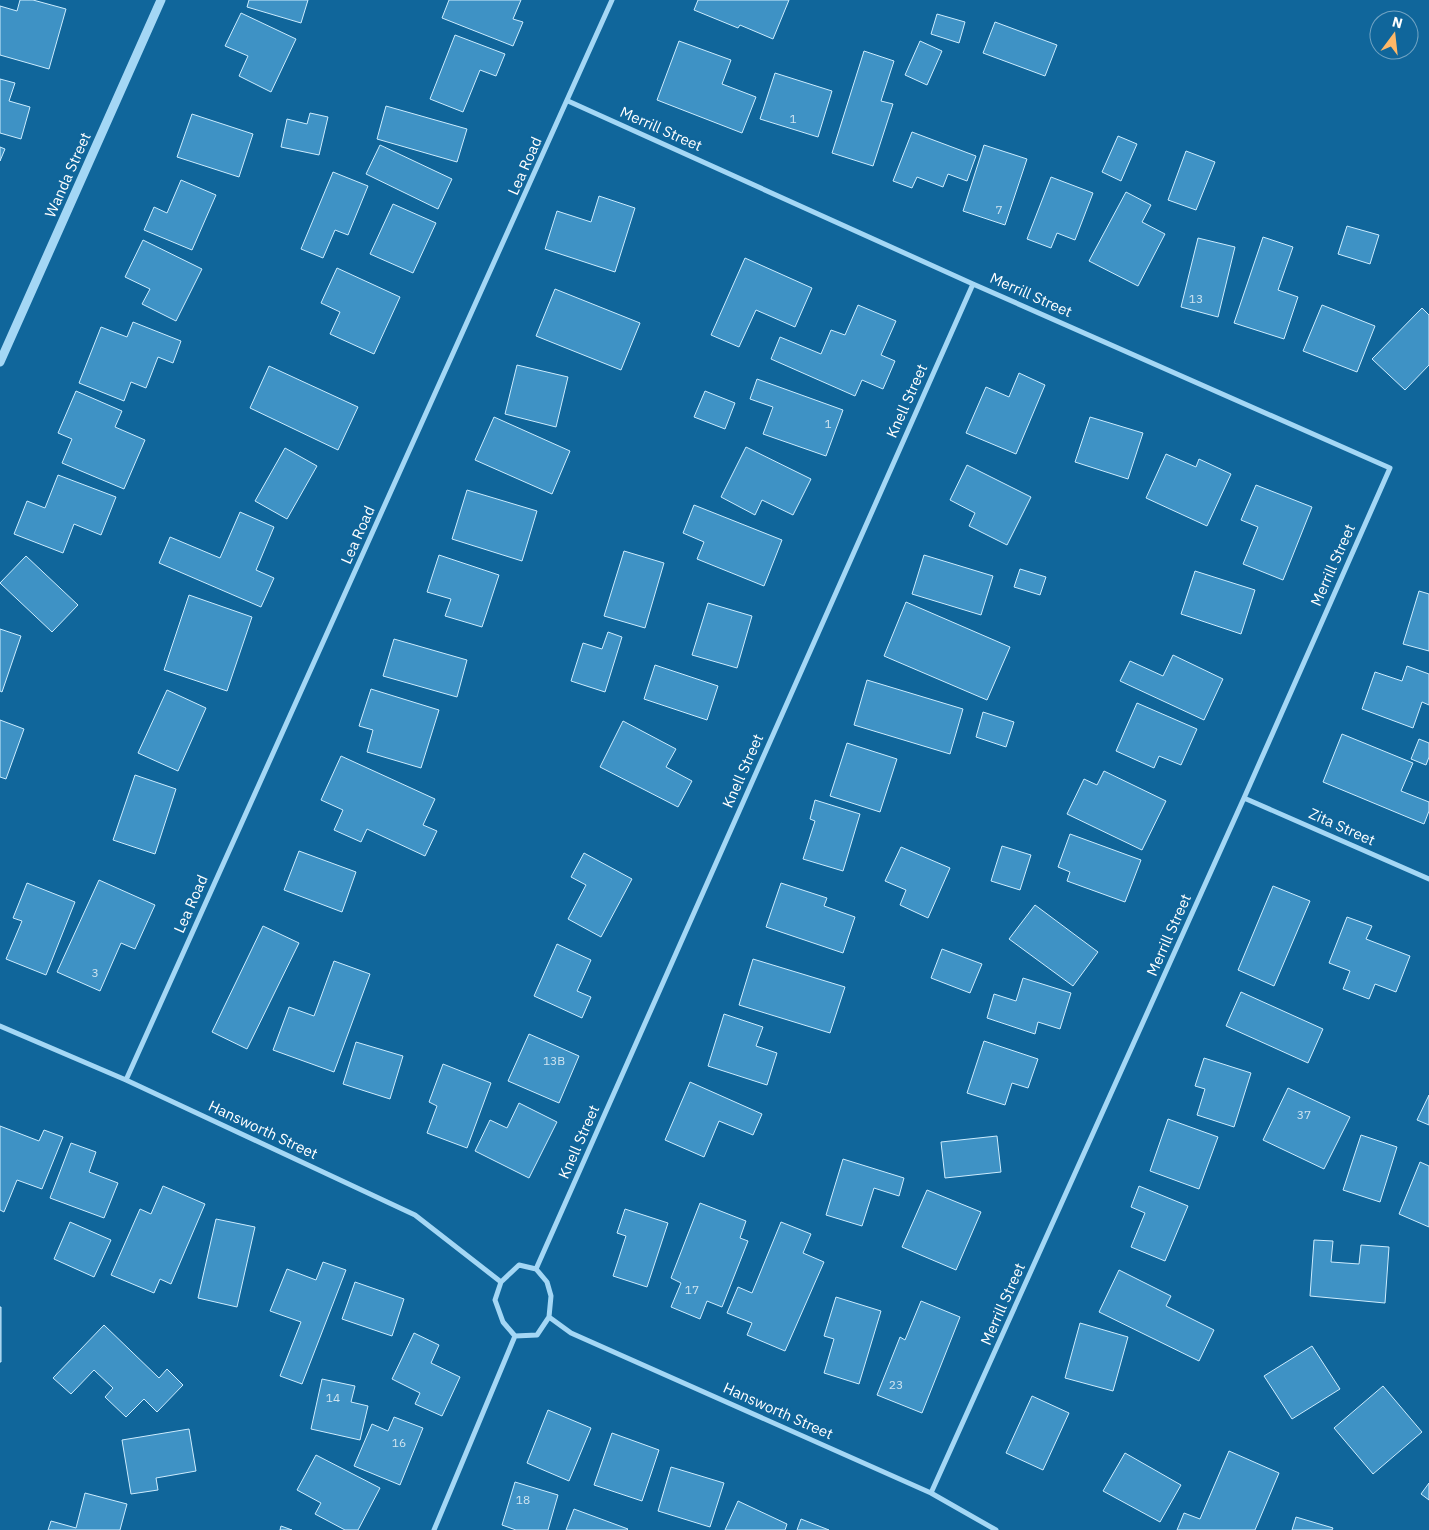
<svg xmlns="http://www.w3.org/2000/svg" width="1429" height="1530" font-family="'IBM Plex Sans',sans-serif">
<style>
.building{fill:#3e92c5;stroke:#ccecfe}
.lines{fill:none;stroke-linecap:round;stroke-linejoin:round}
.minor{stroke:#a4d7f5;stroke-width:5}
.tertiary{stroke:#a4d7f5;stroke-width:9}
.labels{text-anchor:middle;stroke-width:4.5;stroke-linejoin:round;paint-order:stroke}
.number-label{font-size:12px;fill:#cfe4f0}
.street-label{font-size:15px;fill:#fff;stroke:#10669b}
</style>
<rect width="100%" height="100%" fill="#10669b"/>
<!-- building -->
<path class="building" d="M20 0H33L66 9 49 69 0 55V6L17 11Z
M249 0H308L301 23 247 7Z
M449 0H521L513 19 523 22 513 46 442 18Z
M698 0H789L773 39 740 25 738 28 694 10Z
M241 13 296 39 271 92 239 76 248 56 225 46Z
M937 14 965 22 959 43 931 34Z
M995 22 1057 45 1045 76 983 53Z
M455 35 505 54 496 76 480 70 463 112 430 99Z
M679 41 731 60 722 84 756 97 742 133 657 100Z
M920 41 942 51 927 85 905 75Z
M864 51 894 61 881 101 893 104 873 166 832 153Z
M775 73 832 91 818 137 760 119Z
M0 79 15 83 9 101 30 107 21 139 0 133Z
M386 106 467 129 457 162 377 139Z
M310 113 328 117 319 155 281 147 287 119 307 124Z
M192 114 253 134 239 177 177 157Z
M912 132 976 156 967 181 948 174 943 187 917 177 912 188 893 181Z
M1118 136 1137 144 1121 181 1102 172Z
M380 145 452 179 438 209 366 174Z
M984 145 1027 159 1005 225 963 211Z
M0 147 5 149 0 161Z
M1186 151 1215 162 1196 210 1168 200Z
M333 172 368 186 348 235 335 230 323 258 301 249Z
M1051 177 1093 193 1075 240 1057 233 1051 248 1027 239Z
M181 180 216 195 192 250 144 230 154 207 167 213Z
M1126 192 1151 205 1142 222 1165 234 1138 286 1089 261Z
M599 196 635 208 615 272 545 249 557 211 591 222Z
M393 204 436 223 413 273 370 254Z
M1347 226 1379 235 1370 264 1338 254Z
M1263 237 1293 247 1278 290 1298 297 1284 339 1234 323Z
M1198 238 1235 247 1218 317 1181 307Z
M143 240 202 269 176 321 142 304 150 289 125 277Z
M745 258 812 288 795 327 756 310 739 347 711 335Z
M337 268 400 297 374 354 330 334 340 312 321 303Z
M555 289 640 323 621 370 536 336Z
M858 305 896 321 881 355 895 361 883 389 862 380 855 396 771 359 780 337 821 354 831 330 845 335Z
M1322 305 1375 326 1357 372 1303 351Z
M1422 308 1429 315V365L1405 390 1372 359Z
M133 322 181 341 173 363 158 357 146 388 131 382 124 401 79 383 101 327 127 337Z
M517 365 568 377 556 427 505 414Z
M269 366 358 407 338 450 250 408Z
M1019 373 1045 385 1016 454 966 433 986 387 1009 397Z
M757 379 843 410 826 456 763 434 773 407 750 399Z
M76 391 122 411 115 427 145 440 124 489 62 463 72 439 58 433Z
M705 391 735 403 725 429 694 417Z
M494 417 570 451 552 494 475 460Z
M1090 417 1143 433 1128 479 1075 462Z
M746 447 811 479 793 515 762 500 755 515 721 497Z
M285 448 317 466 287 519 255 501Z
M1166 454 1196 467 1199 459 1231 474 1207 526 1146 498Z
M967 465 1031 497 1007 545 969 526 975 513 950 500Z
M58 475 116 497 101 535 74 524 63 553 14 534 27 501 45 508Z
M1256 485 1312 507 1283 580 1243 564 1258 527 1241 520Z
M467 490 537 511 522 561 452 539Z
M694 505 782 540 764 586 697 559 704 542 683 533Z
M240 512 274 527 256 570 274 578 261 607 159 563 170 537 220 558Z
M624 551 664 563 645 628 604 616Z
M439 555 499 575 482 627 445 616 451 599 427 592Z
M924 555 993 576 981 615 912 594Z
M26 556 78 605 52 632 0 583Z
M1020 569 1046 577 1040 595 1014 587Z
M1195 571 1255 590 1241 634 1181 614Z
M1419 591 1429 594V651L1403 644Z
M189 595 252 617 227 691 164 670Z
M906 602 1010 647 987 700 884 656Z
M708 603 752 616 737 668 692 655Z
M0 629 21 636 2 692 0 691Z
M608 632 622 637 605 692 571 681 583 643 602 649Z
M394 639 467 660 457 697 383 676Z
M1173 655 1223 679 1204 720 1120 681 1130 661 1163 676Z
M655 665 718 686 707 720 644 699Z
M1407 666 1429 674V705L1422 702 1413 728 1362 709 1375 672 1402 681Z
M867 680 963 709 950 754 854 725Z
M371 689 439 710 421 768 367 752 373 730 359 726Z
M167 690 206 708 178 771 138 753Z
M1137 703 1197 729 1181 765 1159 756 1154 768 1116 751Z
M983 712 1014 722 1006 747 976 737Z
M0 720 24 729 6 779 0 777Z
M623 721 676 749 666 767 692 781 678 807 600 767Z
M1342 734 1413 763 1401 791 1429 802V811L1424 824 1323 782Z
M1419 739 1429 743V757L1426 765 1411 759Z
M847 743 897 759 880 812 830 796Z
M341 756 435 799 423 825 437 831 425 856 367 829 361 842 334 830 343 810 321 800Z
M1104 771 1166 801 1142 850 1067 814 1084 779 1097 785Z
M135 775 176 789 155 854 113 840Z
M815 800 860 814 843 871 803 859 815 821 810 819Z
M1070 834 1141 860 1125 902 1067 881 1070 872 1058 867Z
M1002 846 1031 855 1020 890 991 881Z
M901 847 950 868 928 918 900 905 906 890 885 881Z
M299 851 356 872 342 912 284 890Z
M584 853 632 879 601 937 568 919 586 885 571 877Z
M99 880 155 905 135 949 121 943 100 991 57 972Z
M27 883 75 902 46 975 6 959 22 921 13 918Z
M781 883 827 898 824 906 855 917 843 953 766 927Z
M1273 886 1310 901 1274 986 1238 970Z
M1035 905 1098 952 1073 986 1009 939Z
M1347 917 1372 926 1366 939 1410 956 1396 992 1375 984 1369 999 1343 989 1350 971 1329 963Z
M263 926 299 943 247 1049 212 1032Z
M557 944 591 960 577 991 591 997 582 1018 534 996Z
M942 949 982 964 970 993 931 978Z
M753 959 845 987 830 1033 739 1005Z
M334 961 370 974 334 1072 273 1050 289 1007 314 1016Z
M1023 978 1071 993 1060 1029 1038 1022 1035 1034 987 1018 994 994 1016 1001Z
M1241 992 1323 1029 1308 1063 1226 1026Z
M724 1014 763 1027 756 1046 777 1053 767 1085 708 1066Z
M529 1034 579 1056 559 1103 508 1081Z
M984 1041 1038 1059 1028 1088 1012 1083 1005 1105 967 1093Z
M356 1042 403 1056 390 1099 343 1084Z
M1204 1058 1251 1073 1234 1127 1197 1115 1205 1089 1195 1086Z
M443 1064 491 1083 467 1148 427 1133 437 1106 429 1102Z
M690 1082 762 1114 753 1135 719 1121 704 1157 665 1140Z
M1288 1088 1350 1117 1324 1169 1263 1140Z
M1429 1095V1125L1417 1120Z
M519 1103 557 1122 529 1178 475 1151 490 1120 507 1128Z
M1168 1119 1218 1137 1199 1189 1150 1171Z
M0 1126 39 1141 44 1130 63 1137 42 1189 17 1180 4 1212 0 1210Z
M1361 1135 1397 1147 1380 1202 1343 1190Z
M997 1136 1001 1172 945 1178 941 1142Z
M71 1143 96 1152 89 1172 118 1183 104 1218 50 1198Z
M843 1159 904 1178 899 1196 874 1188 862 1226 826 1215Z
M1420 1162 1429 1166V1227L1399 1214Z
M163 1186 205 1204 171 1284 160 1279 154 1293 111 1275 140 1209 151 1214Z
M1139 1186 1188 1206 1165 1261 1131 1247 1145 1213 1131 1207Z
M927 1190 981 1212 956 1270 902 1247Z
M700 1203 746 1221 740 1238 748 1241 722 1307 707 1301 700 1319 671 1307 681 1283 671 1278Z
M625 1209 668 1223 647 1287 613 1276 626 1236 617 1233Z
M216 1219 255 1227 237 1307 198 1298Z
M70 1222 111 1240 94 1277 54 1259Z
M781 1222 811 1234 803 1253 824 1262 785 1351 747 1335 752 1323 727 1313 738 1287 752 1293Z
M1314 1240 1333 1241 1331 1262 1359 1264 1361 1245 1389 1247 1385 1303 1310 1296Z
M323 1262 346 1270 302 1384 280 1376 301 1322 270 1311 287 1269 316 1280Z
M1119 1270 1171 1296 1166 1306 1214 1330 1199 1361 1099 1312Z
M355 1282 404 1299 392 1336 342 1319Z
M836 1297 881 1311 859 1384 824 1373 834 1339 824 1336Z
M921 1301 960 1317 922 1413 877 1395 900 1337 905 1340Z
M1 1307V1362H0V1307Z
M1080 1323 1128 1337 1113 1391 1065 1378Z
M104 1325 159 1378 167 1369 183 1385 157 1412 144 1399 126 1417 105 1397 113 1388 94 1370 71 1394 53 1378Z
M414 1333 439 1345 431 1363 460 1377 442 1416 415 1404 420 1393 392 1379Z
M1312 1346 1340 1389 1292 1419 1264 1376Z
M322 1379 355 1386 351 1402 368 1406 360 1440 311 1429Z
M1383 1386 1422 1432 1373 1474 1334 1428Z
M1032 1396 1069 1413 1043 1470 1006 1453Z
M548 1410 591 1428 569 1481 527 1463Z
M394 1417 423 1428 400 1485 354 1466 372 1424 388 1431Z
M189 1429 196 1471 156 1478 158 1490 131 1494 122 1440Z
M612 1433 659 1450 642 1501 594 1485Z
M1229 1451 1279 1473 1255 1530H1177L1184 1513 1200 1519Z
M1125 1453 1181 1485 1160 1522 1103 1491Z
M316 1455 380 1488 358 1530H345L315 1514 321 1503 297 1490Z
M671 1467 724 1483 710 1527 658 1511Z
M515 1482 558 1495 548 1530H516L502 1525Z
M1429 1483V1500L1421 1494Z
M85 1493 127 1504 120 1530H48L51 1521 76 1528Z
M738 1501 787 1524 785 1530H725Z
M574 1509 628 1529 627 1530H566Z
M1296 1517 1333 1528 1332 1530H1292Z
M801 1519 829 1530H797Z
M281 1526 292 1530H280Z"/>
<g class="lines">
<!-- minor -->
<path class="minor" d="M568 101 973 284 1390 468 1244 798 931 1493
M1244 798 1429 879
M0 1026 126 1080 415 1215 501 1282
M126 1080 612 0
M519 1265 536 1269 547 1282 551 1296 549 1317 537 1335 515 1336 503 1322 495 1300 501 1282Z
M536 1269 973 284
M549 1317 571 1333 931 1493 996 1530
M434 1530 515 1336"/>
<!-- tertiary -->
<path class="tertiary" d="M0 362 161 0"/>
</g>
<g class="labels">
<!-- number labels -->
<g class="number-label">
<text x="793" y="123">1</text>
<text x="999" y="214">7</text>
<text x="1196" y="303">13</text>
<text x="828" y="428">1</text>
<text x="95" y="977">3</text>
<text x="554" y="1065">13B</text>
<text x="1304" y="1119">37</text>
<text x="692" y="1294">17</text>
<text x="896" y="1389">23</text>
<text x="333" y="1402">14</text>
<text x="399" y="1447">16</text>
<text x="523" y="1504">18</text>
</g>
<!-- street labels -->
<g class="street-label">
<text transform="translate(661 129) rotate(24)" y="5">Merrill Street</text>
<text transform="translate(525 166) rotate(-66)" y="5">Lea Road</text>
<text transform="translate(68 175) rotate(-66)" y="5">Wanda Street</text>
<text transform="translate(1031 295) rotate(24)" y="5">Merrill Street</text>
<text transform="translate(907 401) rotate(-66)" y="5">Knell Street</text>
<text transform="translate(358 535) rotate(-66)" y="5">Lea Road</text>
<text transform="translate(1333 565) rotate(-66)" y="5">Merrill Street</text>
<text transform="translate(743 771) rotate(-66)" y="5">Knell Street</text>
<text transform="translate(1342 827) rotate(24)" y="5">Zita Street</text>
<text transform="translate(191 904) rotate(-66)" y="5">Lea Road</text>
<text transform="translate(1169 935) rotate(-66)" y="5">Merrill Street</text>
<text transform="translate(263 1130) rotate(25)" y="5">Hansworth Street</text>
<text transform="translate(579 1142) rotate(-66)" y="5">Knell Street</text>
<text transform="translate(1003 1304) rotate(-66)" y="5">Merrill Street</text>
<text transform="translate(778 1411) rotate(24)" y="5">Hansworth Street</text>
</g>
</g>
<!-- north arrow -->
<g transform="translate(1394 35) rotate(15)"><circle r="24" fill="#10669b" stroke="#70a3c3"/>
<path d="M0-4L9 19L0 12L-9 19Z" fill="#ffb867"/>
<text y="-8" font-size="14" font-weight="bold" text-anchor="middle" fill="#ffffff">N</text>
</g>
</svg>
